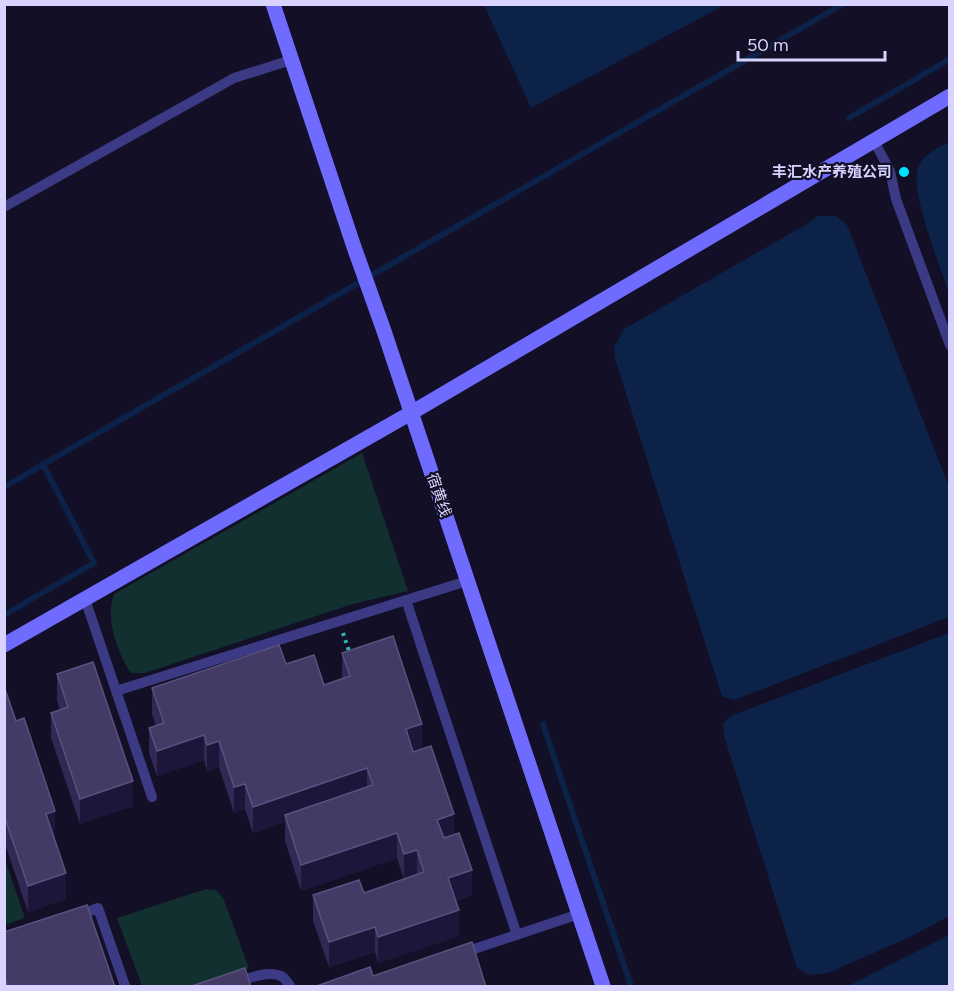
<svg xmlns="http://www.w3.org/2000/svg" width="954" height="991" font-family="Figtree,'Noto Sans SC',sans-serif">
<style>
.green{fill:#12302f}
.water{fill:#0c2248}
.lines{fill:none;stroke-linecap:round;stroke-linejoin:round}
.stream{stroke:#0c2248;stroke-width:6}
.path{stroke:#2fb8b0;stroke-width:4;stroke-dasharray:3 4.5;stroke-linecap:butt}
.lane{stroke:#3d3a85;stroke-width:10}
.secondary{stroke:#6f6bff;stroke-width:15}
.wall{fill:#312854}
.shaded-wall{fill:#1d163a}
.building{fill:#433a66;stroke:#5a527e;stroke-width:1.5}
.poi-dot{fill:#00e5ff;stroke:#130f26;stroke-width:2}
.labels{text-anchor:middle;stroke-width:4.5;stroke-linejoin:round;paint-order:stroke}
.poi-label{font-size:15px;font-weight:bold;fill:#d9d4ff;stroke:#130f26;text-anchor:end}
.street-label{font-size:15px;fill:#d9d4ff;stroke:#130f26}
</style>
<rect width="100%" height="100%" fill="#130f26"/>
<!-- green -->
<path class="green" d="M362 453 408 591 353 604 145 673H131C117 652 105 619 114 594Z
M4 857 25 918 5 925H4Z
M206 889 216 890 223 898 249 968 191 986H142L117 918Z"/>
<!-- water -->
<path class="water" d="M484 5H725L531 108Z
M949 142V294C941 267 910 193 918 168 922 155 938 148 949 142Z
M818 216H836L847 225 949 487V617L734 700 722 696 615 359 614 347 624 329 807 224Z
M949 633V916L908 938 828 973 809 975 797 968 724 736 723 723 733 715Z
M949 935V986H847H848Z"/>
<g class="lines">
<!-- stream -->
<path class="stream" d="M849 118 950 59
M4 487 843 4
M4 615 94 563 43 464
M543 724 631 986"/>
<!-- path -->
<path class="path" d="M343 633 350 654"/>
<!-- lane -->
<path class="lane" d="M874 141 890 171 896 199 950 345
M4 207 234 78 291 60
M85 599 152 797
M406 600 517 935
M116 691 467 581
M77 916 98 908 125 986
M462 953 579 914
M225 986C239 982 267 969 281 976 285 978 288 983 290 986"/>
<!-- secondary -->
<path class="secondary" d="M273 4 354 247 384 331 603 986
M4 645 411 413 950 96"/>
</g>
<!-- wall -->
<path class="wall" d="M342 653 422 749 454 835 472 895 456 901 459 936 378 963 375 952 329 967 313 921V895L364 893 404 879 397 858 301 891 285 841V822L253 833 245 809 234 813 219 767 207 771 204 760 157 776 149 753V728L156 726 152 714V688L286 664 324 685 342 679Z
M57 674 133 806 80 824 51 738V713L60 710 57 700Z
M4 693 55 836 54 837 66 899 28 912 4 841Z
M4 932 115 987H4Z"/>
<!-- shaded-wall -->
<path class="shaded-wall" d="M422 724V749L406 755V729Z
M204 735V760L157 776V751Z
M219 741V767L207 771V745Z
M367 768V793L285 815V822L253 833V807Z
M133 781V806L80 824V799Z
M245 784V809L234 813V787Z
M55 811V836L46 839V814Z
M454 814V839L437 845V820Z
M397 833V858L301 891V865Z
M417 850V875L404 880V854Z
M472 870V895L448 903V878Z
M66 873V899L28 912V886Z
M459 910V936L378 963V937Z
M375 927V952L329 967V942Z"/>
<!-- building -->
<path class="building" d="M393 636 422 724 406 729 413 752 431 746 454 814 437 820 444 838 459 833 472 870 448 878 459 910 378 937 375 927 329 942 313 895 359 880 364 893 424 872 417 850 404 854 397 833 301 865 285 815 373 785 367 768 253 807 245 784 234 787 219 741 207 745 204 735 157 751 149 728 164 723 152 688 279 645 286 664 314 655 324 685 350 676 342 653Z
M93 662 133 781 80 799 51 713 68 707 57 674Z
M6 692 16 721 24 718 55 811 46 814 66 873 28 886 4 815V693Z
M87 905 115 987H8L4 975V932Z
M472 942 486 987H314L370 967 373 976Z
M245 968 251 987H189Z"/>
<!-- markers -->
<circle class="poi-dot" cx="904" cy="172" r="6"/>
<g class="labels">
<!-- poi labels -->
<g class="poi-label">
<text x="892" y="177">丰汇水产养殖公司</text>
</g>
<!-- street labels -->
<g class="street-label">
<text transform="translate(439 495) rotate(71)" y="5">宿黄线</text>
</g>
</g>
<!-- border -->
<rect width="954" height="991" fill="none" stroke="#d9d4ff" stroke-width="12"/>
<!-- scale -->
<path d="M738 51v9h147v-9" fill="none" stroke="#d9d4ff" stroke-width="3"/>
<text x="747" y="51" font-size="18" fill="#d9d4ff" stroke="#130f26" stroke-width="4.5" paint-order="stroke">50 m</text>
</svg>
